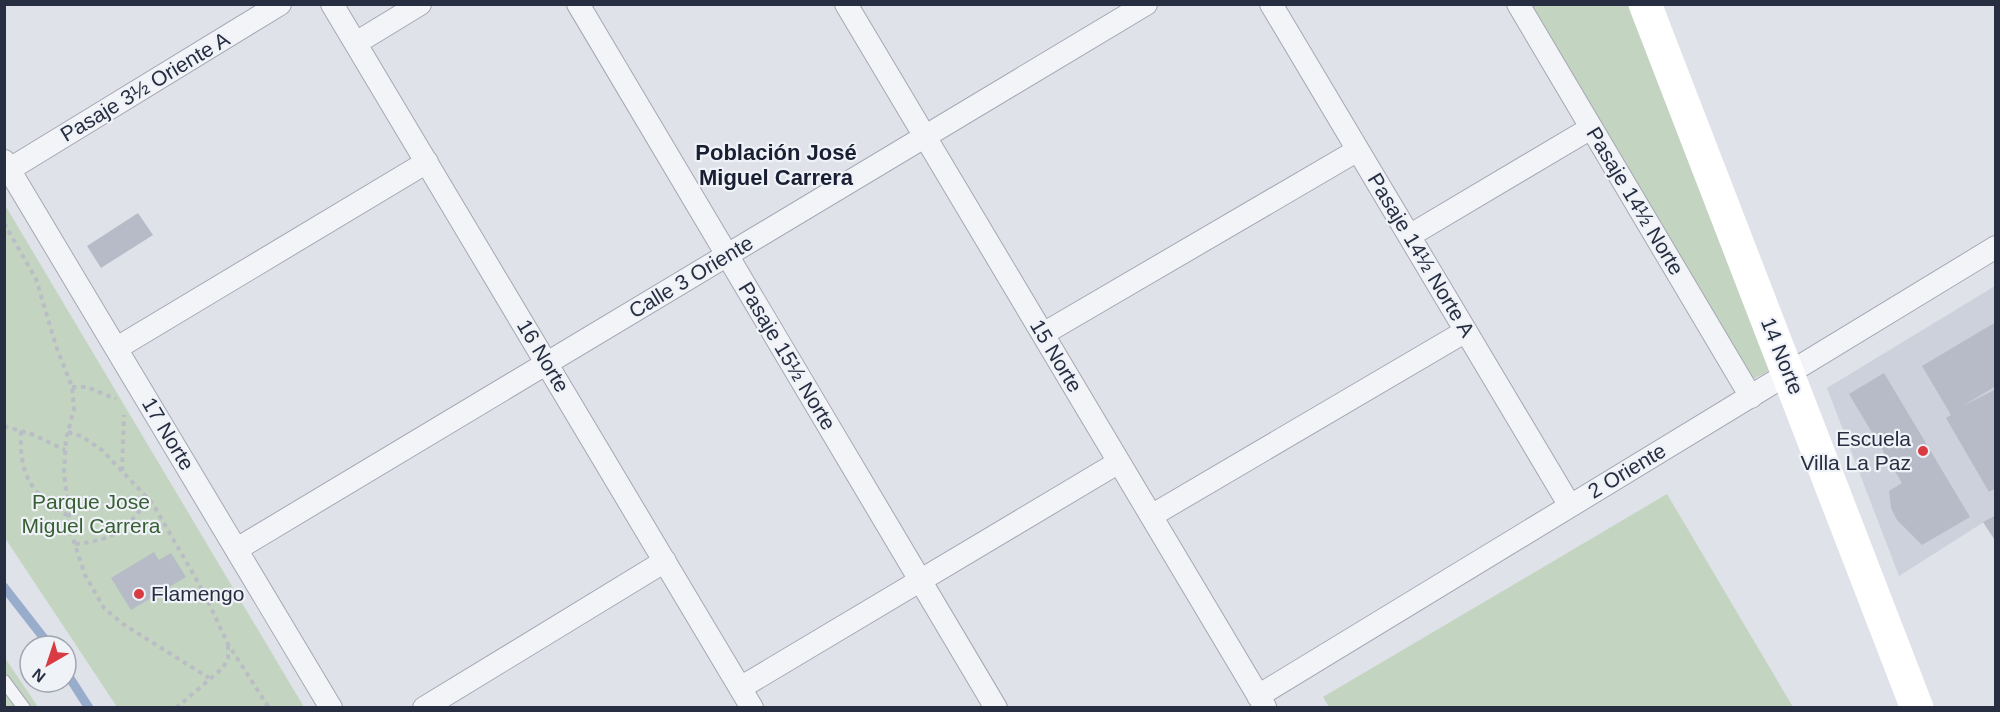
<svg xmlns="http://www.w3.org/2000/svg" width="2000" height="712" font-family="Arial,sans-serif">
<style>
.built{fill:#cdd1dc}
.green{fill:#c3d4c0}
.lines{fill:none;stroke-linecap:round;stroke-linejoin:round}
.stream{stroke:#98accc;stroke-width:9}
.building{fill:#b6bbc7}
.lane-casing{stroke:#a5a8b4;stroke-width:14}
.street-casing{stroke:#a5a8b4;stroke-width:24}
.path{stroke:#babdc5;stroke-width:4;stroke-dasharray:4.5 4.5;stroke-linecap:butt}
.lane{stroke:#f3f4f8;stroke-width:12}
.street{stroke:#f3f4f8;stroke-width:22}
.secondary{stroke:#fff;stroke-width:33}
.poi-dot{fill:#d83c42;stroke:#eff2f7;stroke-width:2}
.labels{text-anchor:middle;stroke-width:4.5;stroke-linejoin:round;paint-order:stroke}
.street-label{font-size:21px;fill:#272e42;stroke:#eff2f7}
.poi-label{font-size:21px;fill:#272e42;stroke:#eff2f7;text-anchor:end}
.park-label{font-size:21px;fill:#375f33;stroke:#eff2f7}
.neighbourhood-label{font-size:22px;font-weight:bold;fill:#191f33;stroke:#eff2f7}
</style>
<rect width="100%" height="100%" fill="#e0e2ea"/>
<!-- built -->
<path class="built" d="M1995 286V515L1899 576 1827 388Z"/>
<!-- green -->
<path class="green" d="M1524 5H1638L1777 367 1751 380Z
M5 205 304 707H117L5 538Z
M1667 494 1793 707H1329L1323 697Z
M5 658 38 707H5Z"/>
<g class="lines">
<!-- stream -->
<path class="stream" d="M4 587 50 646
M66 672 89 708"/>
</g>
<!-- building -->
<path class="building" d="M138 213 153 235 101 268 87 246Z
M1996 322V386L1961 407 1996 389V488L1989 492 1946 418 1951 415 1922 366Z
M1884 373 1970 517 1922 545 1897 520 1891 508 1889 491 1902 483 1849 394Z
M1996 515V542L1983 522Z
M154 552 159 560 171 553 186 577 131 610 111 578Z"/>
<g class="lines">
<!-- lane casing -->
<g class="lane-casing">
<path id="lane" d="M4 681 24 708"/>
</g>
<!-- street casing -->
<g class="street-casing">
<path id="street" d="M332 4 752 708
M578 4 996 708
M846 4 1265 707
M1271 4 1570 506
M1518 4 1751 397
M356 43 420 4
M4 161 331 708
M10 169 280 4
M1409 236 1591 128
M1043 334 1358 150
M117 348 427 162
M1151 516 1466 331
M237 549 1146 4
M740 688 1119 462
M1258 696 1996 247
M424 708 665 561"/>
</g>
<!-- path -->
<path class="path" d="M4 223 36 279 56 346 72 387 74 409 66 439 64 472 71 533 85 575 104 608 123 624 209 678
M72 387H87L116 399
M4 426 34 435 65 450
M21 431C19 475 31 495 69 516
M68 432 81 436 102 450 153 504 203 591 228 644 269 708
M122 471 124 415
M75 544C115 540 125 530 149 499
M176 708 223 668 228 658V644"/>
<!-- lane -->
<use href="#lane" class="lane"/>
<!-- street -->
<use href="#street" class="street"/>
<!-- secondary -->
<path class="secondary" d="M1645 4 1917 708"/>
</g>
<!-- markers -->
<g class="poi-dot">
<circle cx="1923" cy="451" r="6"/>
<circle cx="139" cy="594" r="6"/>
</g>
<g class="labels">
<!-- street labels -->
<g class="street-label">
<text transform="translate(145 87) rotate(-31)" y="7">Pasaje 3½ Oriente A</text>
<text transform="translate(1635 201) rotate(59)" y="7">Pasaje 14½ Norte</text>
<text transform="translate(1421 255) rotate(59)" y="7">Pasaje 14½ Norte A</text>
<text transform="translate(691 277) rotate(-31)" y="7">Calle 3 Oriente</text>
<text transform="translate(543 356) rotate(59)" y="7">16 Norte</text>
<text transform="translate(787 356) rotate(59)" y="7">Pasaje 15½ Norte</text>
<text transform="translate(1056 356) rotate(59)" y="7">15 Norte</text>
<text transform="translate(1782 356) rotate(68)" y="7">14 Norte</text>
<text transform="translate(168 434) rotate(59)" y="7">17 Norte</text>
<text transform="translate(1627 471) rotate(-31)" y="7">2 Oriente</text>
</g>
<!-- poi labels -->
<g class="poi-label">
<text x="1911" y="446">Escuela<tspan x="1911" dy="24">Villa La Paz</tspan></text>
<text x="151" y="601" text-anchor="start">Flamengo</text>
</g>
<!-- park labels -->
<g class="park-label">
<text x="91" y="509">Parque Jose<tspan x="91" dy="24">Miguel Carrera</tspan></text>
</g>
<!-- neighbourhood labels -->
<g class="neighbourhood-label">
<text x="776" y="160">Población José<tspan x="776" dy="25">Miguel Carrera</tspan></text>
</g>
</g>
<!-- border -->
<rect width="2000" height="712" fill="none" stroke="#272e42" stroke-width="12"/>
<!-- north arrow -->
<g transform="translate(48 664) rotate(219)"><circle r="28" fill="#eff2f7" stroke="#9fa4af" stroke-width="1.5"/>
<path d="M0-4.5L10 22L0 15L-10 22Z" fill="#d83c42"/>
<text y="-9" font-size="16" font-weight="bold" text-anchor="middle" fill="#272e42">N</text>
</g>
</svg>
